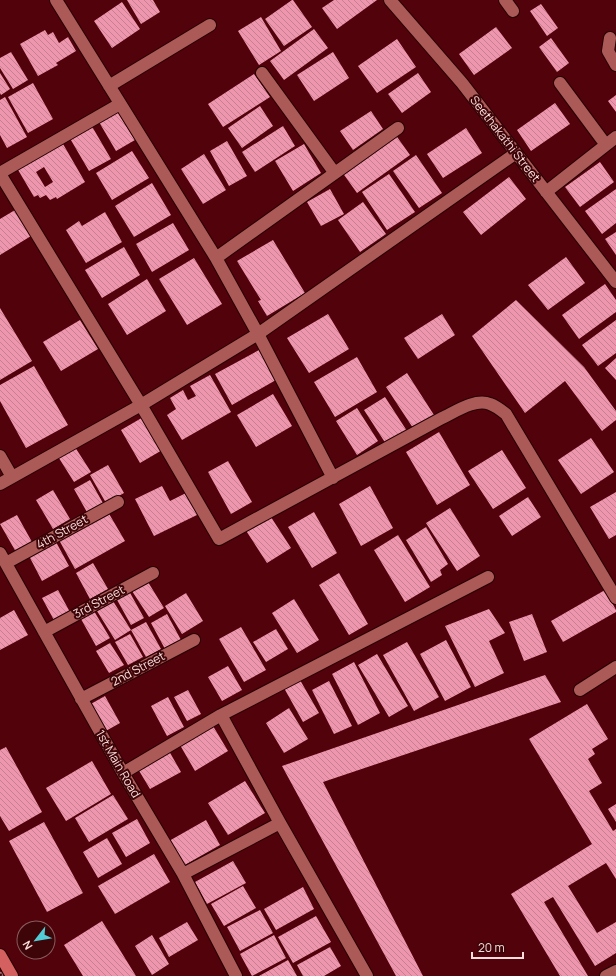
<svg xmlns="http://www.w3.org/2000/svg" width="616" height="976" font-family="Manrope,sans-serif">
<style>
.building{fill:url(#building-back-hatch);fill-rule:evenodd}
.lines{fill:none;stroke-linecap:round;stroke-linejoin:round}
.minor-casing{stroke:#270204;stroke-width:14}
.major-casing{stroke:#270204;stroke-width:14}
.minor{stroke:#ac5a57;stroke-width:12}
.major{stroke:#d4615f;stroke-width:12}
.rail-casing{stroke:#a77275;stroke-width:4.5}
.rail{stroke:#3e0509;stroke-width:3;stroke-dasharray:9;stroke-linecap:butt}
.labels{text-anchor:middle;stroke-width:4;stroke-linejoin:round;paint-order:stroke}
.street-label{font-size:12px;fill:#faddda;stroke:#3e0509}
</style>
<defs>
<pattern id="building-back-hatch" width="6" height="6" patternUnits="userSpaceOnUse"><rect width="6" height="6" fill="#ee96ad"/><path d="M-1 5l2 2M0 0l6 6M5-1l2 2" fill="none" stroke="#c58192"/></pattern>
</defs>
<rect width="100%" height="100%" fill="#51020b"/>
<!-- building -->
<path class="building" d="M127 0H153L160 12 141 24Z
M292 0H293L312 27 284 46 265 19Z
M334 0H377L337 29 322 8Z
M122 2 140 29 112 48 94 21Z
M541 4 558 28 547 36 530 11Z
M261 17 281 51 259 65 238 31Z
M496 27 512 48 474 75 459 54Z
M314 29 328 48 284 80 270 61Z
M45 30 48 35 53 32 59 43 68 37 76 51 56 63 58 65 38 76 20 44Z
M551 38 569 63 557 72 539 47Z
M397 39 416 67 377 93 358 66Z
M11 52 28 80 13 89 0 68V58Z
M333 52 349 78 314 101 297 75Z
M0 73 10 89 1 95 0 93Z
M418 73 431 92 402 113 388 94Z
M254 74 270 97 223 127 208 104Z
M33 83 53 119 28 133 8 97Z
M616 95V112L608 101Z
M5 97 27 137 7 148 0 135V100Z
M555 103 570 124 531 151 517 130Z
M260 106 273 126 242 148 228 128Z
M117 111 135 140 116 151 99 122Z
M371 111 383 129 353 150 340 131Z
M90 123 111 159 89 171 68 135Z
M283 126 295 146 255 172 242 152Z
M466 128 482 153 443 178 427 154Z
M395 134 410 155 357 193 342 172Z
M59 137 85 182 57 199 56 197 50 200 46 195 40 198 38 195 34 197 14 163ZM44 167 53 182 45 187 36 172Z
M227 141 247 176 229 186 210 151Z
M304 144 321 173 293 191 275 161Z
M132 151 149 178 112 200 96 173Z
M204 154 226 190 203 204 181 169Z
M416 155 442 193 419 208 393 171Z
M600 162 614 182 580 207 565 187Z
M389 174 415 212 387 230 362 192Z
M509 177 526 199 481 235 463 212Z
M152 183 171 215 134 237 115 206Z
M330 189 344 214 321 226 307 202Z
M616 189V223L602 234 585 211Z
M363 202 386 234 360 252 338 220Z
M15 210 31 236 0 255V219Z
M105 212 122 242 86 263 66 230 79 221 82 226Z
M173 223 189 250 152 272 136 244Z
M616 232V255L605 239Z
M273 240 305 293 267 316 258 301 261 300 237 261Z
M124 247 140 275 102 298 85 270Z
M566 257 585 283 548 310 528 285Z
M194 258 222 304 187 325 159 279Z
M147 279 166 311 127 335 108 304Z
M605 284 616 300V312L579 339 562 315Z
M516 300 584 367 616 411V420L602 431 565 381 525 413 472 336Z
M0 308 32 361 0 380Z
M328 314 349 349 309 373 287 338Z
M442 314 455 335 418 359 404 338Z
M80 320 98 349 61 371 43 342Z
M616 320V353L598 366 582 345Z
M259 350 276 380 232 405 215 374Z
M357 357 377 392 335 417 314 382Z
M616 358V380L605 368Z
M34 366 68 425 26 448 0 401V385Z
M407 373 434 415 413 428 386 387Z
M210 375 231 412 182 440 167 415 176 409 170 398 183 390 188 400 196 396 190 386Z
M273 394 292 426 256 447 237 415Z
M385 397 407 431 386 444 364 410Z
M357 408 378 441 357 455 336 421Z
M145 416 164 449 140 463 121 430Z
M439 432 470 485 437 505 406 452Z
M591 438 614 472 581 494 558 460Z
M73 444 91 472 74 482 57 455Z
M502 450 526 488 493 509 468 471Z
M228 461 252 502 231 514 208 472Z
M108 465 124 493 106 503 90 475Z
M90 480 104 505 88 514 74 489Z
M162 486 170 501 188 492 199 514 154 536 135 499Z
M370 486 393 528 361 546 339 504Z
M53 490 70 519 53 529 36 500Z
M616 492V535L609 539 590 507Z
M528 497 541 517 512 536 499 516Z
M450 508 480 556 457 571 426 523Z
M108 512 125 541 75 569 59 540Z
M314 512 337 553 312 568 288 527Z
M269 514 291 548 267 563 245 529Z
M17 515 32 542 16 552 0 524Z
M426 527 448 564 440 570 442 575 431 582 406 540Z
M398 535 430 587 405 602 374 550Z
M56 542 69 566 42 581 29 556Z
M93 563 108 589 90 599 76 573Z
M339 573 368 624 349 635 319 585Z
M148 582 164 608 149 617 132 591Z
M58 590 71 614 55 622 42 598Z
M605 590 616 610V612L563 642 551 621Z
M129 591 144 618 131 625 116 598Z
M186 593 203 621 182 634 165 606Z
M294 599 319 640 297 653 272 613Z
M113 601 131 630 115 640 97 611Z
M489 609 505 633 489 641 504 673 475 687 445 626Z
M14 610 28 635 0 650V618Z
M94 611 110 638 96 646 81 619Z
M167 614 181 640 165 649 151 623Z
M532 614 547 652 524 661 509 622Z
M146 622 161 649 146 657 131 630Z
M241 627 266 670 244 682 219 639Z
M276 629 288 649 266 662 253 642Z
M130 634 143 657 128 665 115 642Z
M446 640 471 687 445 701 420 654Z
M407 642 439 697 414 711 383 655Z
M110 643 124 665 109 673 96 651Z
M377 654 408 706 389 717 358 665Z
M354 662 380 713 358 725 332 674Z
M228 666 242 690 222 701 208 677Z
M545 675 561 702 323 782 423 976H396L282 766Z
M300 680 319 713 303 722 284 688Z
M329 681 352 726 334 734 312 690Z
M188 690 201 714 187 721 174 697Z
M105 696 120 723 104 732 89 705Z
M168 697 184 727 167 736 151 706Z
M587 704 608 739 592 749 595 754 588 759 602 783 589 791 613 831 616 829V879L606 863 568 886 597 933 616 922V953L595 966 553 897 544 902 588 976H560L511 894 592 844 529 739Z
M289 708 308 739 284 753 266 723Z
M213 726 228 751 195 771 180 745Z
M6 747 42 812 9 831 0 816V750Z
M169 751 181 772 150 789 138 769Z
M92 761 111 794 66 821 46 788Z
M245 781 265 813 228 835 208 803Z
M113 795 128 819 89 842 75 818Z
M616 804V822L608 809Z
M137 819 150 843 126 857 112 833Z
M206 820 220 845 183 866 169 841Z
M44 822 83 893 47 912 9 841Z
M107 838 122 864 98 878 83 852Z
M154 854 170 882 115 914 98 886Z
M233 861 246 883 207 904 195 882Z
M243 886 256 908 224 926 211 904Z
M303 887 314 909 276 930 264 909Z
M260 910 273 933 240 951 227 927Z
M316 916 331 942 293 963 278 937Z
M102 921 136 976H83L64 945Z
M187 922 198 940 169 957 159 938Z
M152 935 169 964 152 975 135 946Z
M274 935 286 958 252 976 240 954Z
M330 947 341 966 324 976H303L297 965Z
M288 960 297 976H259Z"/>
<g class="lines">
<!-- minor casing -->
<g class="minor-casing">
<path id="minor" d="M56 0 216 258 258 334 333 478
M390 0 462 83 616 282
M505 0 513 11
M610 38 608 51 616 65
M262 73 334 172
M560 83 606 145
M109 86 210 25
M0 173 120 104
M0 174 141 405 219 539 442 418C455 412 475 398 490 404 496 406 501 410 506 414L616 598
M546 192 616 137
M216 258 398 128
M0 456 12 477
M0 484 141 405 258 334 516 153
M0 553 123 773 183 874 236 976
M6 563 118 502
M44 632 153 573
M580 690 616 667
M81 699 194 640
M221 715 280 823 367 976
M123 773 221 715 488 577
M183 874 280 823
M606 976 616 971"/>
</g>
<!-- major casing -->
<g class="major-casing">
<path id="major" d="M0 955 12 976"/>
</g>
<!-- minor -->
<use href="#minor" class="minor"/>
<!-- major -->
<use href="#major" class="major"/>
<!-- rail casing -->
<g class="rail-casing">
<path id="rail" d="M0 974 1 976"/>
</g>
<!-- rail -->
<use href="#rail" class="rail"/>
</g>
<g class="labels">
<!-- street labels -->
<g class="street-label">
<text transform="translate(505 139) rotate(52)" y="4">Seethakathi Street</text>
<text transform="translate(62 532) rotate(-29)" y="4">4th Street</text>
<text transform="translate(99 602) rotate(-28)" y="4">3rd Street</text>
<text transform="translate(138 669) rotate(-28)" y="4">2nd Street</text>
<text transform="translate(118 764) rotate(60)" y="4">1st Main Road</text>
</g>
</g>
<!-- north arrow -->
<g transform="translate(36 940) rotate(239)"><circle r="19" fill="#3e0509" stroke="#895b5d"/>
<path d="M0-3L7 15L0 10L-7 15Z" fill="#52ccd6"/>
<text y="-6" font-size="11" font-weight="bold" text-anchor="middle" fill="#faddda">N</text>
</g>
<!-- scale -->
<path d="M472 952v6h51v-6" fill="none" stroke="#faddda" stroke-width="2"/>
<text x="478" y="952" font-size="12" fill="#faddda" stroke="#3e0509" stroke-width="3" paint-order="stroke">20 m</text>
</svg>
